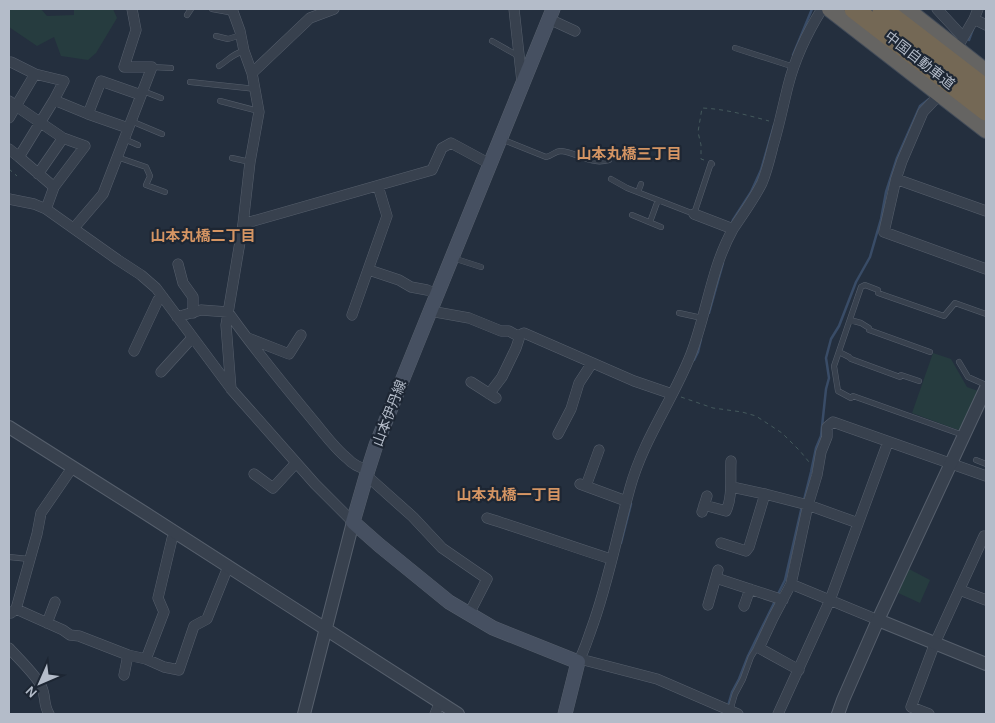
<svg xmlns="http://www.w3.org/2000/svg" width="995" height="723" font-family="Karla,'Noto Sans JP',sans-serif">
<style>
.green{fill:#263c3f}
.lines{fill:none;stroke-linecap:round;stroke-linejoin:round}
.stream{stroke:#394c67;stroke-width:2.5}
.service-casing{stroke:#565f6c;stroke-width:6}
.minor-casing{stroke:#565f6c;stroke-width:11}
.tertiary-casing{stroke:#565f6c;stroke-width:14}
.secondary-casing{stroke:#565f6c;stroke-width:15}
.trunk-casing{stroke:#434c59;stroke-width:18}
.motorway-casing{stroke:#434c59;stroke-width:20}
.path{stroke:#44595c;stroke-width:1;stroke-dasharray:4 4;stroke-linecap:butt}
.service{stroke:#38414e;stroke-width:5}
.minor{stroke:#38414e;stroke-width:10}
.tertiary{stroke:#38414e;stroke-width:12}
.secondary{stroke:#465061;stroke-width:14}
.trunk{stroke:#656462;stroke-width:16}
.motorway{stroke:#746855;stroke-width:19}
.labels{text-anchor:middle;stroke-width:4.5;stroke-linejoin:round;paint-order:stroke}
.street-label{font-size:14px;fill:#b4bcc9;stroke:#1d2633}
.neighbourhood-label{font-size:15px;font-weight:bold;fill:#d59563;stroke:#1d2633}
</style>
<rect width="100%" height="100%" fill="#242f3e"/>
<!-- green -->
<path class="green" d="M9 9H41L47 16 74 15V9H113L117 18 96 53 88 60 61 56 54 37 37 46 9 27Z
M933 353 951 359 967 387 981 392 962 429 958 430 912 413Z
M909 569 930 580 920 603 896 592Z"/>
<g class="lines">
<!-- stream -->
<path class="stream" d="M969 40 973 29
M793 55 812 9
M732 223 733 220 751 192 761 170 774 125
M709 313 723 263
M694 360 698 352 701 339
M804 500 811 472 816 448 821 436 826 389 829 378 826 358 831 339 839 326 856 282 870 257 881 219 886 192 897 158 920 106 929 99
M621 543 631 504
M778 594 785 580 802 506
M728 706 732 692 739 679 748 656 776 599"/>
<!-- service casing -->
<g class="service-casing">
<path id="service" d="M212 9 234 13
M187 15 191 9
M216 36 228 39 241 35
M492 41 520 57
M735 48 794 67
M219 66C230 59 232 54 244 51
M152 67 171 68
M190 82 256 89
M143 91 161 98
M220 101 258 111
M131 121 162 134
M124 139 138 145
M501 139 546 157C552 156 555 151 561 151 573 152 584 160 596 161 600 162 605 161 609 160
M117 157 146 167 150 176 146 185 165 192
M232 158 250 162
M611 179 627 188 694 214 711 163 712 164
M638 192 641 184
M632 215 661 227
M650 222 658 200
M453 258 481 267
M679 313 702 318
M850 320 861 323 869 328V330L930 352
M839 352 849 357 851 359 900 377 901 375 919 381
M959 362 968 377 986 385
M963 435 853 396 851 398 838 391 834 366 861 287 865 285 878 290V293L944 316 955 303 986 314
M976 460 986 464
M9 557 29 559
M730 711 735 694 743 679 751 657 756 649 759 648"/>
</g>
<!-- minor casing -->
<g class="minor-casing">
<path id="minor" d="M232 9 240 31 244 51 252 73 259 112 250 162 243 224
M514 9 522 82
M937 9 963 37
M549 19 575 31
M974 19 986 25
M957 48 974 19 978 9
M11 62 35 74 64 81 54 100 88 114 128 128
M252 73 310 18 334 9
M940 94 923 112 902 161 896 179 884 232 986 269
M9 101 16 106 35 74
M88 114 101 81 141 95
M9 118 16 106 63 138 38 174
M9 149 19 157 54 100
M19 157 54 187
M896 179 986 211
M9 199 34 204 46 209 118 260 141 275 156 288 232 390 315 484 353 522
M46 209 54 187 85 146 63 138
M74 228 103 194 152 67H124L136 30 132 9
M733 229C743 214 754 199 762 183 767 171 770 158 773 146 779 126 783 106 788 86 795 58 807 33 822 9
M178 264 183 283 193 297V313
M369 270 399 280 411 287 427 290 437 294
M430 311 469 318 501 331H509L518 336 519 339 516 348 502 377 489 394
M352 315 387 216 378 186
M177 317 201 310 228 312C254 349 283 384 312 419 323 432 334 448 348 459 353 465 361 468 368 470
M518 336 524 333 634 381 672 394
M248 338 289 354 301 335
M134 351 158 300 163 297
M161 372 192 338
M471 382 496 398
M231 389 226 325 243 224 432 170 442 148 451 143 490 164
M558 434 571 409 579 383 592 363
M254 474 273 488 296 463
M366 475 413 517 442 548 487 579 469 614
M580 484 626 501
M586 486 599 450
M732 487 765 494
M704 505 726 511C733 496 730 477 731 461
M702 512 707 496
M487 518C529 531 570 546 611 559
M721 543 746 551 749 547 765 494 808 505 858 523
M716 578 783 600
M791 584 808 505 817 475 821 452 827 437V427L833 422 986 476
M960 590 986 600
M708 605 718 570
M744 606 750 589
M16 609 37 534 41 513 72 468
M11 613 16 609 63 630 70 635 79 636 128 655 146 659 164 667 179 670 194 626 207 619 228 567
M47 623 55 602
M9 648C17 657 39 678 42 688 46 697 43 704 49 714
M146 659 164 612 158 598 172 539 176 533
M580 659 657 679 738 714
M578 662C584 652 587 641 591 630 608 584 617 535 630 488 643 440 673 400 691 354 707 313 711 268 733 229L694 214
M799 670 759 648 773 618 791 584 878 620
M124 675 128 655
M435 714 440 702
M778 714 830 600 888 442
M929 714 911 707 935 643 984 536"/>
</g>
<!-- tertiary casing -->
<g class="tertiary-casing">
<path id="tertiary" d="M9 427 145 513 458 714
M878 620 986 664
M304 714 353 522
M838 714 843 700 878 620 986 388"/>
</g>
<!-- secondary casing -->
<g class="secondary-casing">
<path id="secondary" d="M553 9 425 324 376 445 368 470 353 522 379 545 449 602 493 628 578 662 565 714"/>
</g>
<!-- trunk casing -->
<g class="trunk-casing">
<path id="trunk" d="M830 9 986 130
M906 9 986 72"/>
</g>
<!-- motorway casing -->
<g class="motorway-casing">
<path id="motorway" d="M854 9 986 111
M882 9 986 89"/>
</g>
<!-- path -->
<path class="path" d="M704 160 701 159V145L698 132 702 108C725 109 747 115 769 121
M9 169 17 176
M681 397 713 408 742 412 756 416 782 433 800 451 809 462"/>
<!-- service -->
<use href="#service" class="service"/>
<!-- minor -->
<use href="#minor" class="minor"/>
<!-- tertiary -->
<use href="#tertiary" class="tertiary"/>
<!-- secondary -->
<use href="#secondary" class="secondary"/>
<!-- trunk -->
<use href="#trunk" class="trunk"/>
<!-- motorway -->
<use href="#motorway" class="motorway"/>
</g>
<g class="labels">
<!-- street labels -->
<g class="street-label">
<text transform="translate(920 60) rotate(38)" y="5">中国自動車道</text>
<text transform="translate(389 413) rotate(-69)" y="5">山本伊丹線</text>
</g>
<!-- neighbourhood labels -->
<g class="neighbourhood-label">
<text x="629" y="159">山本丸橋三丁目</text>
<text x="203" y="241">山本丸橋二丁目</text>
<text x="509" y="500">山本丸橋一丁目</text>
</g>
</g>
<!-- border -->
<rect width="995" height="723" fill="none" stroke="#b4bcc9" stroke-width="20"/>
<!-- north arrow -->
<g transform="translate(40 683) rotate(225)" stroke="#1d2633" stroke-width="4" paint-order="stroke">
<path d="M0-4L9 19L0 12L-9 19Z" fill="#b4bcc9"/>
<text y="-8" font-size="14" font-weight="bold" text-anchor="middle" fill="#b4bcc9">N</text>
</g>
</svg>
